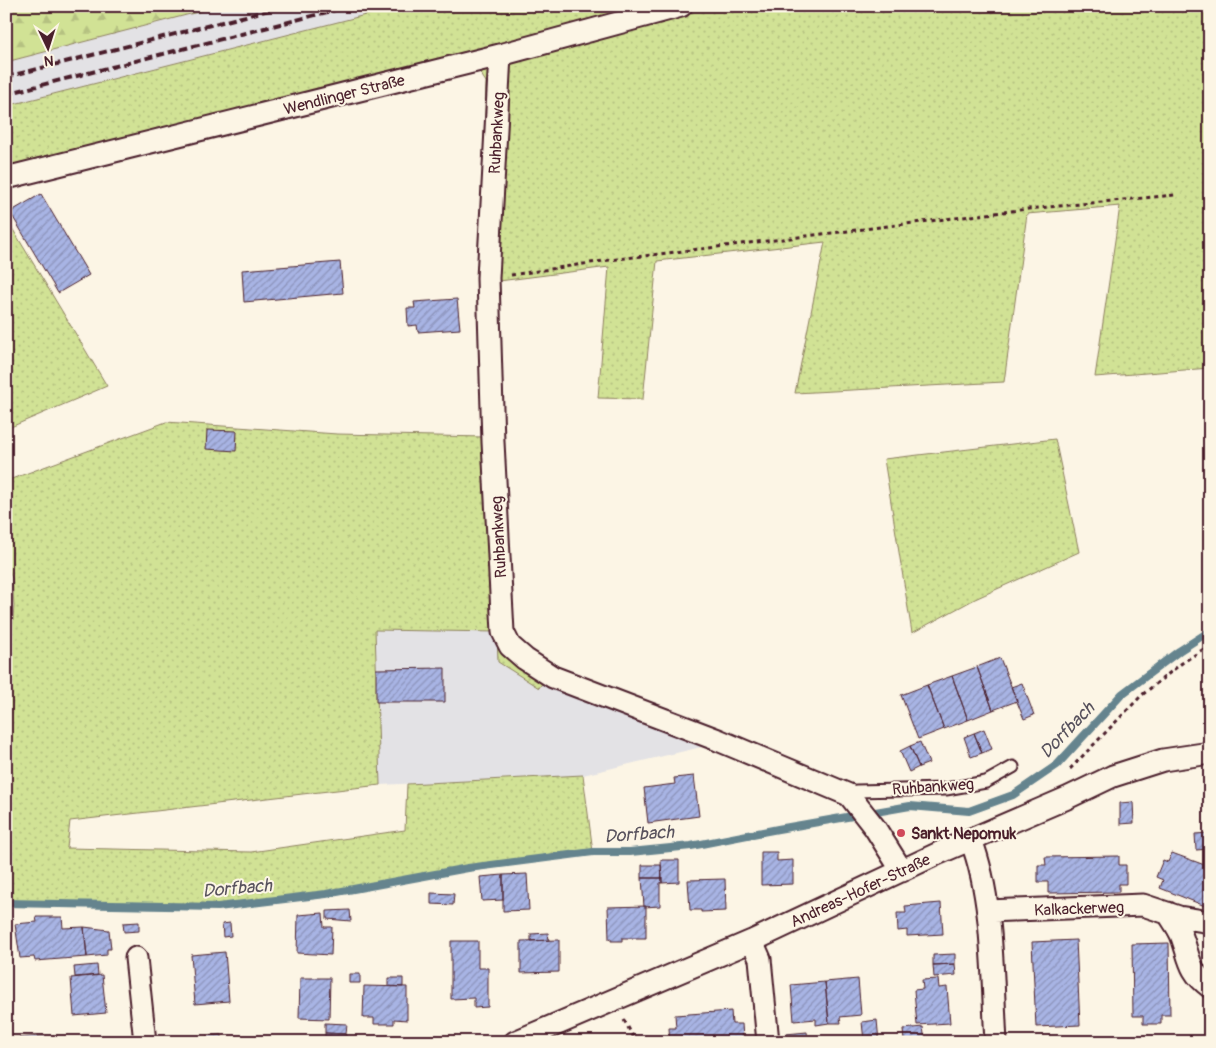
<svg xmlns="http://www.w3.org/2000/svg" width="1216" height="1048" font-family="Pangolin,sans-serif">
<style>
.built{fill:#e3e2e5}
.green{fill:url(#green-dots);stroke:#8e8060}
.forest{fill:url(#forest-firs);stroke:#8e8060}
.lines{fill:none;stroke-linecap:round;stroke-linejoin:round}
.stream{stroke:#65848e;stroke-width:8}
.building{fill:url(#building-hatch);stroke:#4a1f2b}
.lane-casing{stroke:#4a1f2b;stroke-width:15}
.street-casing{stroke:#4a1f2b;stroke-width:25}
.path{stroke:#4a1f2b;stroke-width:3;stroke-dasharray:4 4;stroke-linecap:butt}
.lane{stroke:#fcf5e5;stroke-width:11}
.street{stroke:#fcf5e5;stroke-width:21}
.rail{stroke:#4a1f2b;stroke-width:4;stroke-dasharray:8 4;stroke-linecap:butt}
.poi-dot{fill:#d1495b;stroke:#fcf5e5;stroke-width:2}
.labels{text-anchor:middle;stroke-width:4;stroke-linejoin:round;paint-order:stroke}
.street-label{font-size:16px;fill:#4a1f2b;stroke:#fcf5e5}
.poi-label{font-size:16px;font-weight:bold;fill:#4a1f2b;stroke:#fcf5e5;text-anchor:start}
.water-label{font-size:18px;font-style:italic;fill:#58525d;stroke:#fcf5e5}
</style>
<defs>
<pattern id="green-dots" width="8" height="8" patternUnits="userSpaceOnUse" patternTransform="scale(1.25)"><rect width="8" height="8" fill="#d1e295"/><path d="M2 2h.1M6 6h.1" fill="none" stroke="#b5c181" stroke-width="1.8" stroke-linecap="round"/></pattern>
<pattern id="forest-firs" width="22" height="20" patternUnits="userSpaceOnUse" patternTransform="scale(1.25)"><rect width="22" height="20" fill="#d1e295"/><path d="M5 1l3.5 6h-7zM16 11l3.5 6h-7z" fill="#b5c181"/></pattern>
<pattern id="building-hatch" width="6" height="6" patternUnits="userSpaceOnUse" patternTransform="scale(1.25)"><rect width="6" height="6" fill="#a8b4e4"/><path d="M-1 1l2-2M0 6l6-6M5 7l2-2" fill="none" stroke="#8b92b9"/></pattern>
</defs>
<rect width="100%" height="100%" fill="#fcf5e5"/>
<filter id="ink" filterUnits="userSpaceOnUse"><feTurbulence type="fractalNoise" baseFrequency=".02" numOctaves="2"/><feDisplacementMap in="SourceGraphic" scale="10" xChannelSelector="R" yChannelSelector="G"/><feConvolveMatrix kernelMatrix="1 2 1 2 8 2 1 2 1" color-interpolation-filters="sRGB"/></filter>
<g filter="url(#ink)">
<!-- built -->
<path class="built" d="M221 6H401L6 106V62Z
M374 630 498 632 540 688 545 678 710 745 583 775 380 785Z"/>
<!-- green -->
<path class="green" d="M401 6H1210V368L1095 377 1120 206 1027 214 1004 382 795 393 825 242 657 261 643 399 598 398 609 267 499 281 500 437 511 625 515 638 545 679 539 688 498 662 497 632 375 630 380 785 70 821 67 848 251 852 405 830 407 784 583 775 593 852 468 868 326 894 218 907 6 903V652L11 642 14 606 12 578 6 564V481L166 422 337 434 485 437 479 281 486 82 475 65 6 185V106Z
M6 218 107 386 6 429Z
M1055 439 1079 552 975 599 912 633 884 459Z"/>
<!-- forest -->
<path class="forest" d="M6 6H221L6 62Z"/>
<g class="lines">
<!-- stream -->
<path class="stream" d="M6 903 218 907 326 894 468 868 593 852H630L691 846 778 829 910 806 969 811 1013 795 1057 765 1122 694 1179 651 1210 631"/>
</g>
<!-- building -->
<path class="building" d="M41 194 89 275 58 293 10 212Z
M340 262 343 293 244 302 242 270Z
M457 299 460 329 418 332 417 325 408 326 407 308H415L414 302Z
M207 430 237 431 236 451 206 449Z
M1000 658 1017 701 993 710 977 667Z
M977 667 993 710 968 720 952 676Z
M445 668V702H376V669Z
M952 676 968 720 944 729 927 685Z
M1022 683 1034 715 1024 719 1011 687Z
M927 685 944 729 918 739 901 695Z
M984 729 992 749 982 753 974 733Z
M974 733 982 753 971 757 964 737Z
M920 742 929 763 919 767 910 746Z
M910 746 919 767 909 772 900 751Z
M694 776 699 816 648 823 644 788 675 784 674 778Z
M1133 802 1134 823 1120 824V803Z
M1210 833V849L1196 850 1195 834Z
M761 852H777V861L793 860V884L761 885Z
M1172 853 1210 867V908L1160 888 1163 880 1156 877 1163 860 1168 862Z
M1119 856V865H1126V884H1119V892L1048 893V882H1038V865H1046L1045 857Z
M661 860H679V882L662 883Z
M642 865H661L662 878H642Z
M527 874 529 910 503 911V875Z
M503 875V900L482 901 480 877Z
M642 878H662V883H660V906L644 907Z
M725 879 726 911 701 912V910H690L688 880Z
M431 893 454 894 453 905 431 904Z
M941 903 943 934 907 936V930L898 931 897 913H906L905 906Z
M646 906V938H622V941H611V938L609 939 608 907Z
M350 910 351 921 327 919V911Z
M323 913 324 927H332L331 955 297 953 298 915Z
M36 917H62L63 928 84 927 87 957 35 961 34 957 20 958 15 924 37 922Z
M139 922V931L124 932 123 923Z
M230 923 231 936 223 937 222 924Z
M84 927 109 930 111 949H107V955L87 957Z
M548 933 549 940 531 941V934Z
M559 940V972L521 973V941Z
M1076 940 1080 1025 1036 1027 1032 942Z
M451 941H478V968H488V1007L474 1008V998L451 999Z
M1169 943 1170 1015H1161V1024H1143V1016H1133L1132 944Z
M225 952 229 1001 195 1004 191 955Z
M955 954V964L933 965V955Z
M955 964 956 975 934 977 933 965Z
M97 965 98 975 75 977 74 967Z
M349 974H360V983H349Z
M102 975 106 1013 74 1016 71 978Z
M300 978H330L329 1019 299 1018Z
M388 978H403V987L388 986Z
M858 979 861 1015 840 1017 841 1023H829L825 982Z
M938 979 939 988 947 987 950 1023 917 1025 914 990 923 989 922 980Z
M825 982 829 1023 816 1025V1019L794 1021 791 985Z
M364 986 407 987V1020L394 1019V1024H374V1018H363Z
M731 1011 732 1024H742L743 1038 731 1039V1042H670L669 1028H676L675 1015Z
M877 1020 879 1042H859L864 1041 862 1022Z
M325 1023 347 1024 346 1034 325 1033Z
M923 1027 925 1041 904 1042 903 1029Z
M807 1032 808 1042H787L786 1034Z
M325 1033 346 1034V1042H325Z
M222 1035V1042H208L206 1040V1036Z
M45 1036 46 1042H14L13 1038Z"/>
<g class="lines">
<!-- lane casing -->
<g class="lane-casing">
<path id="lane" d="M849 795 856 791 946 789 986 782 1013 767"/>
</g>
<!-- street casing -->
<g class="street-casing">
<path id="street" d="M500 55 488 278 493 442 503 632 510 646 525 659 553 677 718 740 849 795 875 828 902 871
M6 178 500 55 681 6
M971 840C994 900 992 977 996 1042
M988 911 1143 905 1179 917 1210 922
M1168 913C1173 921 1179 929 1182 937 1190 959 1189 972 1210 987
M752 941 760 959 768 1042
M136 958 145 1042
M515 1042 752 941 939 853 1067 798 1113 776 1163 760 1210 753"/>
</g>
<!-- path -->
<path class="path" d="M511 275 610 260 1028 209 1175 195
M1070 769 1142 695 1182 663 1210 645
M624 1020 636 1042"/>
<!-- lane -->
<use href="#lane" class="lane"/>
<!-- street -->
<use href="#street" class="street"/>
<!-- rail -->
<path class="rail" d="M6 77 285 6
M6 94 351 6"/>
</g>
</g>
<!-- markers -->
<circle class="poi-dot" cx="901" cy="833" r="5"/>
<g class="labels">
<!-- street labels -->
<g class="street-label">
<text transform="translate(344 94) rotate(-14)" y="6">Wendlinger Straße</text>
<text transform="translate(496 133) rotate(-87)" y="6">Ruhbankweg</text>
<text transform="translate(498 537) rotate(-93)" y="6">Ruhbankweg</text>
<text transform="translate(933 786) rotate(-4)" y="6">Ruhbankweg</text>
<text transform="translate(860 890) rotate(-25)" y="6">Andreas-Hofer-Straße</text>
<text transform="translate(1079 908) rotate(-2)" y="6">Kalkackerweg</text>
</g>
<!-- poi labels -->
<g class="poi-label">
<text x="911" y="839">Sankt Nepomuk</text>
</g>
<!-- water labels -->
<g class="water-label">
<text transform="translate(1067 730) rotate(-46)" y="6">Dorfbach</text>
<text transform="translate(639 834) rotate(-4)" y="6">Dorfbach</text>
<text transform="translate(237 888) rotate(-5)" y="6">Dorfbach</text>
</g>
</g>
<!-- margin -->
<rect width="1216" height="1048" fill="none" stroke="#fcf5e5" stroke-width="25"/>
<rect x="12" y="12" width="1191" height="1023" fill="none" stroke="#4a1f2b" stroke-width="2" filter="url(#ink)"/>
<!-- north arrow -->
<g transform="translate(48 48) rotate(176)" stroke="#fcf5e5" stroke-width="4" paint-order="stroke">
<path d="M0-4L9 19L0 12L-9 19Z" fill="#4a1f2b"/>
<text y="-8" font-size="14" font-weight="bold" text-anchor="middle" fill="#4a1f2b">N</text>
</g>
</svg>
